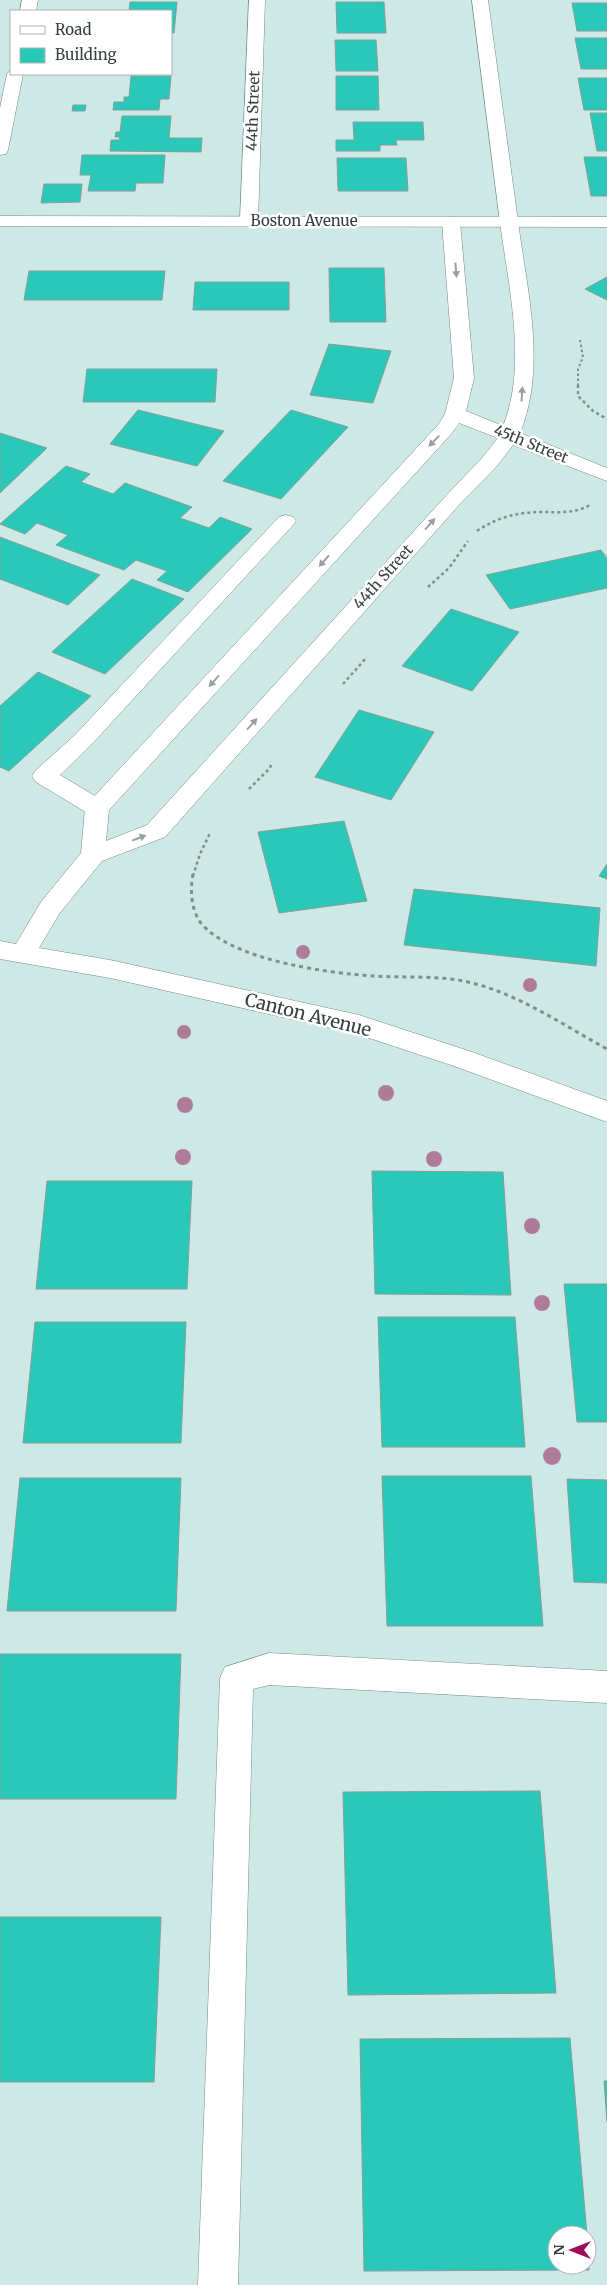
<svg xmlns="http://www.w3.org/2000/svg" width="607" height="2285" font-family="Merriweather,serif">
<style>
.building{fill:#2ac8b9;stroke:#859e9a}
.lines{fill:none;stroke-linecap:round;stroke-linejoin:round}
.service-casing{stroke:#728b87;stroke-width:1}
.minor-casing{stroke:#728b87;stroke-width:1}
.tertiary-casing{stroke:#728b87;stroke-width:1}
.path-far2{stroke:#7d908d;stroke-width:2;stroke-dasharray:2.5 2.5;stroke-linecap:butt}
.path-far1{stroke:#7d908d;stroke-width:2.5;stroke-dasharray:3 3;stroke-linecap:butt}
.path{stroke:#7d908d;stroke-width:3;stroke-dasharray:4 4;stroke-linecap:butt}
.service{fill:#fff;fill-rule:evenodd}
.minor{fill:#fff;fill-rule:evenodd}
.tertiary{fill:#fff;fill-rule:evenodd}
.tree{fill:#ae7c98}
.oneway{fill:#9aa09e}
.labels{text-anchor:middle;stroke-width:5;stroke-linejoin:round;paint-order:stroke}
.far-street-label{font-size:15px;fill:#35403e;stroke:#fff}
.street-label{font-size:18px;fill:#35403e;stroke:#fff}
</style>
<rect width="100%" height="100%" fill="#cee9e5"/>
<!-- building -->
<path class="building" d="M130 2H177L174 33H171V11H129Z
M336 2H384L386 33H337Z
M572 3H607V31H577Z
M575 38H607V69H581Z
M335 40H376L378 71H336Z
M131 76H171L169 99H160L159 110H113L114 102H124V97H129Z
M336 76H378L379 110H336Z
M578 78H607V110H584Z
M73 105H86L85 111H72Z
M590 113H607V151H597Z
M122 116H171L169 138H202L201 152 110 151 111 140H119L120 137H115L116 132H120Z
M353 122H423L424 140H396L397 145H380V151H336V140H354Z
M82 155H165L163 183H136L135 191H88L91 175H80Z
M584 157H607V196H591Z
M337 158H406L408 191H338Z
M44 184H82L80 202 41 203Z
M329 268H384L386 322H330Z
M29 271H165L162 300H24Z
M607 277V300L585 289Z
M195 282H289V310H193Z
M329 344 391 351 373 403 310 395Z
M87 369H217L215 402H83Z
M138 410 224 431 197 466 110 444Z
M291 410 348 427 281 499 223 481Z
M0 433 47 448 0 493Z
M66 466 90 474 81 482 113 494 125 483 192 507 180 518 209 528 220 517 252 529 188 592 157 580 167 571 136 560 124 570 56 545 68 535 37 523 25 534 0 524Z
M0 537 100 575 68 605 0 579Z
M601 550 607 558V588L510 609 486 575Z
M132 579 184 599 105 674 52 652Z
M451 609 519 632 472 691 402 666Z
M38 672 91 696 9 771 0 767V706Z
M359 710 434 732 391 800 315 777Z
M344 821 367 901 279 913 258 832Z
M607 864V879L599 876Z
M414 889 600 908 596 966 404 945Z
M372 1171 503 1172 511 1295 375 1294Z
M47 1181H192L187 1289H36Z
M564 1284H607V1422H577Z
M378 1317H515L525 1447H382Z
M35 1322H186L181 1443H23Z
M382 1476H531L543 1626H387Z
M20 1478H181L176 1611H7Z
M567 1479 607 1480V1583L574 1582Z
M0 1654H181L176 1799H0Z
M540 1791 556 1993 348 1995 343 1792Z
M0 1917H161L154 2082H0Z
M570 2038 587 2235H557V2265H587V2241L589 2270 364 2271 360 2039Z
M604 2081H607V2122Z"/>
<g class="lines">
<!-- service casing -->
<g class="service-casing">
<path id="service" d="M22 0H38L36 11H20Z
M472 0H488L518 222 515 226H503L500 222Z
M11 70V74H23L8 150 6 154 0 155V108L7 74Z
M286 515 293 517 296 521 293 525 91 745 60 775 105 802 109 808 105 814 97 816 89 814 36 782 32 776 36 770 75 735 279 517Z
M269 1653 607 1671V1703L269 1685 253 1689 238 2285H198L220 1678 225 1667Z"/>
</g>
<!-- minor casing -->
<g class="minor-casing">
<path id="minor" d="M249 0H265L258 221 255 225H243L240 221Z
M451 217 457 218 460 222 474 378 466 411 503 426C528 366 508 284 500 222L503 218H515L518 222C527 290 547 367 520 433L607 468V481L513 445 496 467 458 506 165 837 102 861 59 914 39 948 110 960 359 1015 472 1052 607 1101V1122L454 1066 357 1034 110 978 0 959V941L16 944 41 902 81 853 85 808 89 802 438 425 445 414 454 378 442 222 445 218ZM459 423 498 438 482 458 444 498 147 825 106 841 109 810 452 433Z"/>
</g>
<!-- tertiary casing -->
<g class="tertiary-casing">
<path id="tertiary" d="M0 216 607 217V227L0 226Z"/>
</g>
<!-- path-far2 -->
<path class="path-far2" d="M578 386V369L583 357 580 340"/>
<!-- path-far1 -->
<path class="path-far1" d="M578 385V396L593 411 607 419
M477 531C496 518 517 512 540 512 558 512 574 514 590 505
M428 587 449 568 468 541
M343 684 367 657
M249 789 270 768 272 762
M193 876 200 854 210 833"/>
<!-- path -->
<path class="path" d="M193 874C190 890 191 908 200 922 230 960 327 973 373 976 405 978 437 975 468 982 517 993 563 1025 607 1049"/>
<!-- service -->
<use href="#service" class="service"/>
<!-- minor -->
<use href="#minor" class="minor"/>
<!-- tertiary -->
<use href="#tertiary" class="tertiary"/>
</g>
<!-- trees -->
<g class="tree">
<circle cx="303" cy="952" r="7"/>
<circle cx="530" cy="985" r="7"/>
<circle cx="184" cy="1032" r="7"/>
<circle cx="386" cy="1093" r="8"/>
<circle cx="185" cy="1105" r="8"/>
<circle cx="183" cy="1157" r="8"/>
<circle cx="434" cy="1159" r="8"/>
<circle cx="532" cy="1226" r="8"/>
<circle cx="542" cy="1303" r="8"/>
<circle cx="552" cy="1456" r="9"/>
</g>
<!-- one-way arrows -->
<defs><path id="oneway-solid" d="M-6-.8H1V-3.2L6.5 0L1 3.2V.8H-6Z" transform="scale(1.25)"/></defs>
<g class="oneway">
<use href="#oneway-solid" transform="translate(456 270) rotate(85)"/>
<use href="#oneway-solid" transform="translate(522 394) rotate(-86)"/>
<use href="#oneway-solid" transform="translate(434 441) rotate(134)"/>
<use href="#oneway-solid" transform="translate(430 524) rotate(-48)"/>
<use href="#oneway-solid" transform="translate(324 561) rotate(132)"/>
<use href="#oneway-solid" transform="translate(214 681) rotate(132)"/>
<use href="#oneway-solid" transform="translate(252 724) rotate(-48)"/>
<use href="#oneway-solid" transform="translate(139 838) rotate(-21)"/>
</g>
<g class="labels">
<!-- far-street labels -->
<g class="far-street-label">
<text transform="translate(253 111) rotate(-88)" y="5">44th Street</text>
<text x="304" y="226">Boston Avenue</text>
<text transform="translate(531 444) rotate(22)" y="5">45th Street</text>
<text transform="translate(383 577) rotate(-48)" y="5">44th Street</text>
</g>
<!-- street labels -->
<g class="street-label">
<text transform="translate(308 1015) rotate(14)" y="6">Canton Avenue</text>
</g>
</g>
<!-- legend -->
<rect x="10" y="10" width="162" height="65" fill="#ffffff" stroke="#aeb3b2"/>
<rect x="20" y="26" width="25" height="8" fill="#ffffff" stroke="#aeb3b2"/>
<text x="55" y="35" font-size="15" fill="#35403e">Road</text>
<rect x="20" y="48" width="25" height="15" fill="#2ac8b9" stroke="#aeb3b2"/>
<text x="55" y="60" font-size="15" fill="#35403e">Building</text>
<!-- north arrow -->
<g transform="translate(572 2250) rotate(270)"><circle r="24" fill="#ffffff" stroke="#aeb3b2"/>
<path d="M0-4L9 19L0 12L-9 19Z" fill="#9d0d5a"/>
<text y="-8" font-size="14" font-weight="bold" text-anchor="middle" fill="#35403e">N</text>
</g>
</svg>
